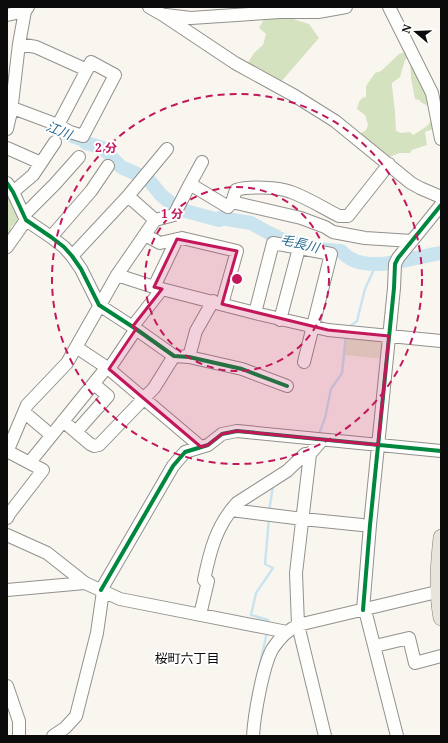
<svg xmlns="http://www.w3.org/2000/svg" width="448" height="743" font-family="'Noto Serif','Noto Sans JP',serif">
<style>
.green{fill:#e4ecd1}
.forest{fill:#d5e2c0}
.lines{fill:none;stroke-linecap:round;stroke-linejoin:round}
.stream{stroke:#cae4ef;stroke-width:2.5}
.river{stroke:#cae4ef;stroke-width:14}
.minor-casing{stroke:#92918e;stroke-width:14}
.major-casing{stroke:#7f7e7b;stroke-width:16}
.minor{stroke:#fefefd;stroke-width:12}
.major{stroke:#e9e4d9;stroke-width:15}
.cycleway-casing{stroke:#fff;stroke-width:6}
.cycleway{stroke:#00873e;stroke-width:4}
.marked{fill:#c2185b;fill-opacity:0.2;stroke:#c2185b;stroke-width:3;stroke-linejoin:round}
.ring{fill:none;stroke:#c2185b;stroke-width:2;stroke-dasharray:7 5}
.labels{text-anchor:middle;stroke-width:4;stroke-linejoin:round;paint-order:stroke}
.water-label{font-size:13px;font-style:italic;fill:#23678e;stroke:#fff}
.neighbourhood-label{font-size:13px;fill:#0b0b0b;stroke:#fff}
.centre{fill:#c2185b;stroke:#fff;stroke-width:2}
.ring-label{font-size:12px;text-anchor:middle;font-weight:bold;fill:#c2185b;stroke:#fff;stroke-width:4;stroke-linejoin:round;paint-order:stroke}
</style>
<rect width="100%" height="100%" fill="#f9f6ef"/>
<!-- green -->
<path class="green" d="M270 226 281 230 279 236 268 231Z
M347 335 385 338 384 359 344 355Z"/>
<!-- forest -->
<path class="forest" d="M265 17 290 18 309 24 319 38 280 83 247 64 254 53 263 45 266 34 259 28Z
M408 51 411 55 405 60 400 77 392 83V86L395 111 396 131 401 133 410 132 413 135C427 126 437 124 427 105L422 103 419 100 415 99 411 78 410 60 420 73 436 129 430 130 425 132 427 145 412 150 410 153H400L389 157 385 156 360 137 361 133 366 130 368 125 365 115 357 109 359 102 362 98 366 97V86L375 73 381 71 399 54Z
M7 188 19 215 17 221 11 227V232L7 239Z"/>
<g class="lines">
<!-- stream -->
<path class="stream" d="M348 328 357 321 365 289 376 265
M319 434 325 418 331 389 342 373 346 335
M269 511 273 486 274 485
M268 625V620L251 615 256 593 273 568 265 564 269 518
M252 700 267 632"/>
<!-- river -->
<path class="river" d="M67 134 83 140 86 143 103 148 121 167 148 179 161 195 178 209 219 220 220 218 251 223 278 238 294 243
M316 249 341 251C363 277 412 257 441 253"/>
<!-- minor casing -->
<g class="minor-casing">
<path id="minor" d="M149 7 163 15 235 63 295 96 335 121 411 183 420 188 441 197
M389 7 432 93 441 139
M7 15 25 11 28 7
M166 15 191 18 280 12H318L346 7
M19 44 36 47 87 70
M11 109 18 110 58 125 70 132 83 136 115 75 91 62 58 125
M7 129 11 112 19 44 25 11
M7 148 41 163
M7 183 13 192 26 220 51 237 64 247 72 256 81 269 99 305 136 329 174 356 189 357 242 369 287 386
M190 184 202 162
M13 192 33 175 55 142
M128 196 155 220 174 215 190 184 228 207 232 202 236 190C248 186 279 187 291 192 308 198 323 208 339 216H348L389 164
M232 202 301 218 325 227 333 232 365 238 412 241
M24 215 55 184 79 157
M145 235 160 243 182 238 237 251 222 304
M51 237 91 191 108 166
M7 247 26 220
M72 256 128 196 167 149
M117 275 154 287 255 313 328 330 441 341
M154 287 177 239
M255 313 273 243 331 254 304 362
M280 320 299 248
M133 326 162 289
M76 347 109 369 201 447
M189 357 196 331 213 301
M109 369 136 329
M24 412 51 435
M63 421 90 444 94 446 99 445 154 388 174 356
M76 432 108 396 94 384
M322 440 310 454 296 573 298 625 325 736
M7 452 27 405 67 363 117 275 155 220
M30 462 107 367
M231 510 303 519 362 525
M7 518 9 514 43 470 7 451
M7 535 47 553 85 583 120 599 287 632
M7 590 85 583
M101 590 173 466 185 452 208 445 222 434 237 431 441 451
M363 610 370 525 394 288 395 264 398 258 441 205
M365 610 397 736
M200 615 208 581 204 580C210 551 216 526 237 503L287 471 305 454H310
M375 646 409 638 415 663 441 656
M7 686 19 721V736
M53 736 65 728 76 716 97 633 103 591
M253 736C254 717 263 664 273 648 279 639 288 630 298 625L441 591"/>
</g>
<!-- major casing -->
<g class="major-casing">
<path id="major" d="M441 537C438 565 436 590 441 618"/>
</g>
<!-- minor -->
<use href="#minor" class="minor"/>
<!-- major -->
<use href="#major" class="major"/>
<!-- cycleway casing -->
<g class="cycleway-casing">
<path id="cycleway" d="M7 183 13 192 26 220 51 237 64 247 72 256 81 269 99 305 136 329 174 356 189 357 242 369 287 386
M101 590 173 466 185 452 208 445 222 434 237 431 441 451
M363 610 370 525 394 288 395 264 398 258 441 205"/>
</g>
<!-- cycleway -->
<use href="#cycleway" class="cycleway"/>
</g>
<!-- marked area -->
<path class="marked" d="M177 239 237 251 222 304 328 330 389 336 378 445 237 431 222 434 208 445 201 447 109 369 136 329 133 326 162 289 154 287Z"/>
<!-- distance rings -->
<g class="ring">
<circle cx="237" cy="279" r="92"/>
<circle cx="237" cy="279" r="185"/>
</g>
<g class="labels">
<!-- water labels -->
<g class="water-label">
<text transform="translate(59 130) rotate(22)" y="5">江川</text>
<text transform="translate(300 243) rotate(14)" y="5">毛長川</text>
</g>
<!-- neighbourhood labels -->
<g class="neighbourhood-label">
<text x="187" y="663">桜町六丁目</text>
</g>
</g>
<circle cx="237" cy="279" r="6" class="centre"/>
<g class="ring-label">
<text x="106" y="152">2 分</text>
<text x="172" y="218">1 分</text>
</g>
<!-- border -->
<rect width="448" height="743" fill="none" stroke="#0b0b0b" stroke-width="16"/>
<!-- north arrow -->
<g transform="translate(416 32) rotate(289)" stroke="#ffffff" stroke-width="3" paint-order="stroke">
<path d="M0-3L7 15L0 10L-7 15Z" fill="#0b0b0b"/>
<text y="-6" font-size="11" font-weight="bold" text-anchor="middle" fill="#0b0b0b">N</text>
</g>
</svg>
